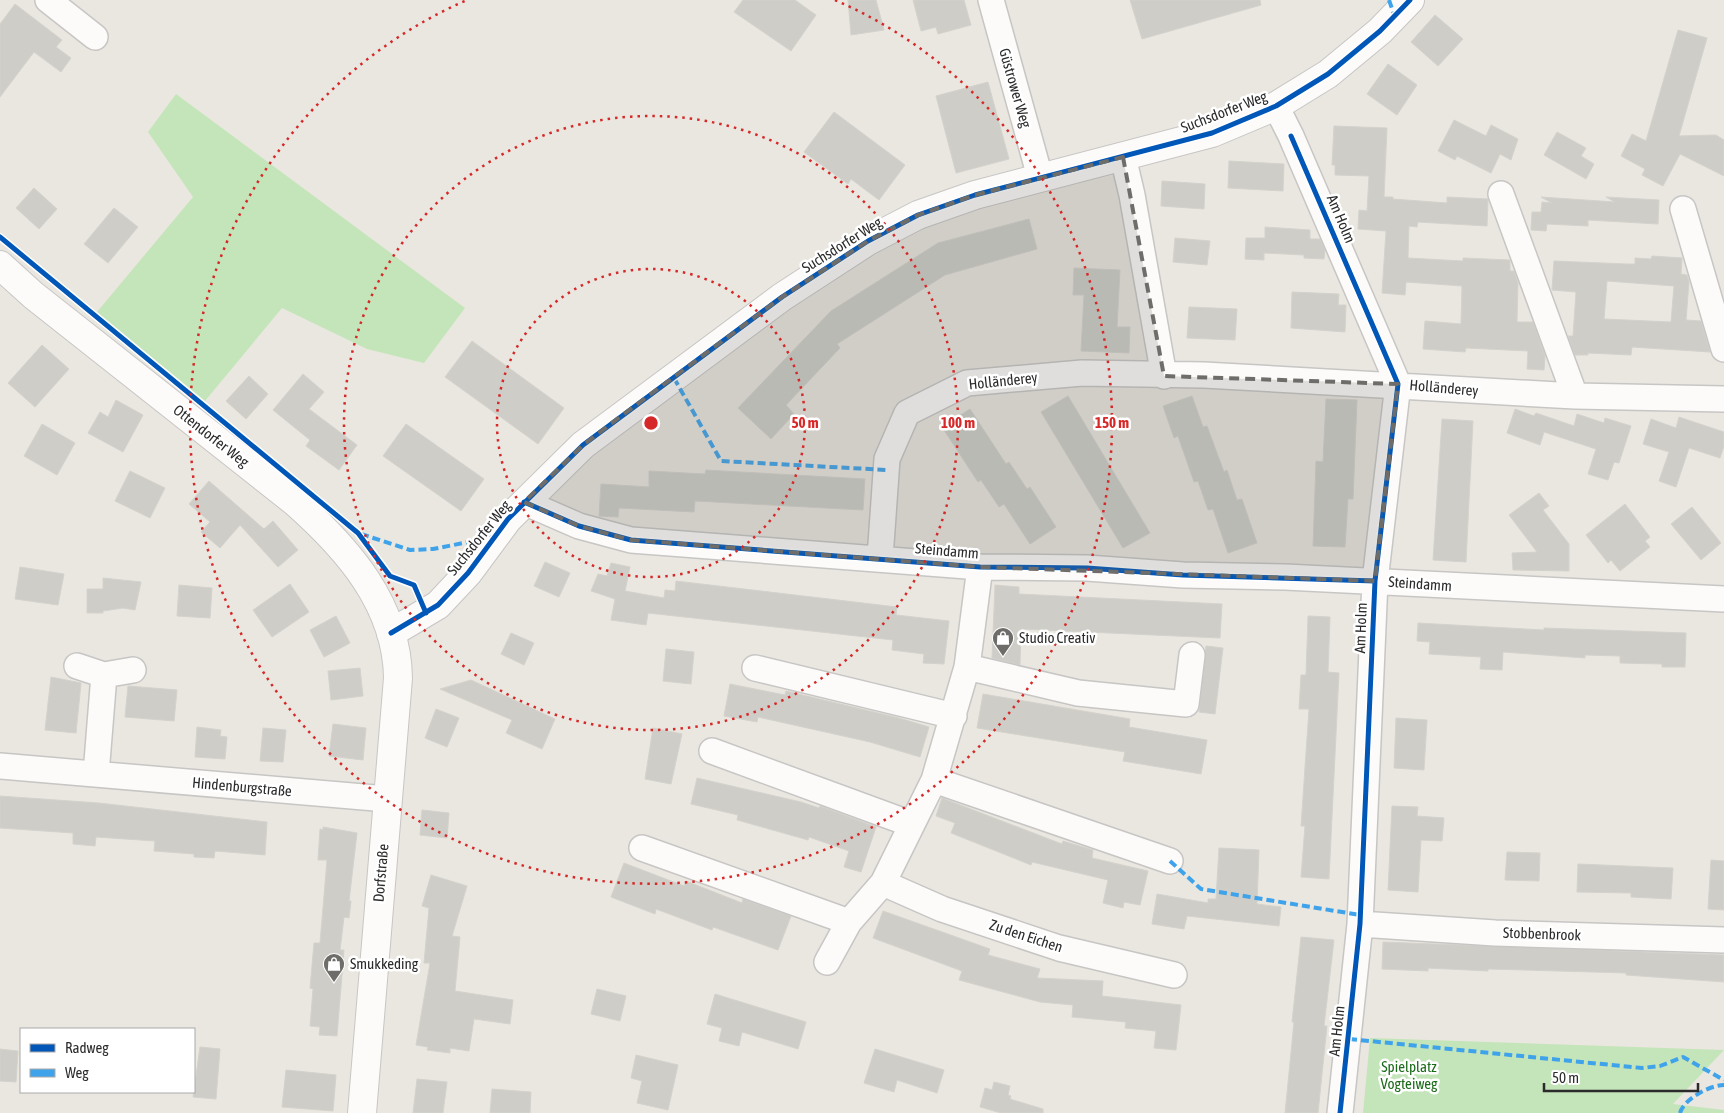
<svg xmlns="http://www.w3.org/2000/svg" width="1724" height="1113" font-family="'Asap Condensed',sans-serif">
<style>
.green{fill:#c4e5b9}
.building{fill:#cecdc7;stroke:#d4d2cc;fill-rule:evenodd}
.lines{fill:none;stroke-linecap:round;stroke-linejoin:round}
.minor-casing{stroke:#c7c6c5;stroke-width:28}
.tertiary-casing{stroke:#c7c6c5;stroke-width:30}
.secondary-casing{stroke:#c7c6c5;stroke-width:30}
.minor{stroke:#fcfbfa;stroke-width:25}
.tertiary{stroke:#fcfbfa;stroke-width:28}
.secondary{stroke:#fcfbfa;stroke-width:28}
.quiet{stroke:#3ea3eb;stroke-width:4;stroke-dasharray:8 4;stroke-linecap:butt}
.cycleway-casing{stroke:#fff;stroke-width:8}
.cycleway{stroke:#0057b8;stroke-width:5}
.marked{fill:#6e6d6a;fill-opacity:0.2;stroke:#6e6d6a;stroke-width:4;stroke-dasharray:10 6;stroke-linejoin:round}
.ring{fill:none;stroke:#d62828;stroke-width:2.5;stroke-dasharray:2.5 5}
.labels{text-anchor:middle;stroke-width:5;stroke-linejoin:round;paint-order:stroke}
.street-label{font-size:15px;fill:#2b2b2b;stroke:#fff}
.poi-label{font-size:15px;fill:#2b2b2b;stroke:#fff;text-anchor:start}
.park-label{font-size:15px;fill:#1b6a19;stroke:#fff}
.centre{fill:#d62828;stroke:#fff;stroke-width:2.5}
.ring-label{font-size:15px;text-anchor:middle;font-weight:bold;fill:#d62828;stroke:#fff;stroke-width:5;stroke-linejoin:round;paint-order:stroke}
</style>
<rect width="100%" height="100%" fill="#eae7e0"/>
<!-- green -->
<path class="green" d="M176 94 465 308 424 363 367 349 282 308 205 401 97 312 193 197 148 132Z
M1370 1038 1724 1050 1673 1104 1724 1110V1113H1363Z"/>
<!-- building -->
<path class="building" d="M743 0H795L816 15 791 51 734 12Z
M848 0H876L884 30 851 35Z
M913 0H964L971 25 938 34 936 27 921 31Z
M1130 0H1260L1261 5 1142 39Z
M15 4 62 40 56 47 71 58 61 72 34 52 0 97V24Z
M1435 15 1463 39 1438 66 1411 42Z
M1678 30 1707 38 1679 136 1716 135 1724 140V176L1680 154 1663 186 1642 175 1645 169 1621 156 1632 134 1646 141Z
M1388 64 1417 85 1397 115 1367 94Z
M988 82 1009 159 956 173 936 96Z
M834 112 905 165 879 200 851 179 848 184 804 152Z
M1454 120 1486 136 1491 125 1518 139 1511 160 1500 154 1491 173 1457 156 1455 160 1438 151Z
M1334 126 1387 128 1384 197H1393V199L1447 203V197L1488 199 1487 226 1418 222 1417 227 1409 226 1408 258 1463 261V258L1510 260V271H1514L1518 283 1517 322H1533L1545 356 1544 370 1527 369 1528 351 1466 348 1465 352 1423 349 1425 321 1461 324 1462 286 1406 282 1405 295 1382 293 1386 231 1358 229 1359 210 1367 211 1369 176 1335 175V165H1332Z
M1557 132 1586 148 1581 156 1594 164 1586 179 1544 155Z
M1229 161 1284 164 1283 191 1228 188Z
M1162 181 1205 184 1204 209 1161 206Z
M34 188 57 209 39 229 16 208Z
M1541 197 1615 202 1606 197 1659 200 1658 224 1588 220V226L1547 224 1546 231 1531 230 1532 212H1541L1542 202 1552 203Z
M114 208 138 227 108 263 84 244Z
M1029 219 1037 249 945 275 837 344 840 348 786 405 794 414 771 439 738 408 831 311 938 243Z
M1265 227 1310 230V239H1320L1325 250 1324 259 1304 258V255L1264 253V260L1245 259 1246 238H1265Z
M1175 238 1210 241 1207 265 1173 262Z
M1652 256 1682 258 1681 274 1687 275 1689 282 1686 320 1701 321 1710 352 1632 347 1631 355 1588 353V355H1575L1568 336H1573L1576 292 1552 290 1554 261 1627 264H1635V258L1651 259ZM1607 281 1674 286 1671 322 1604 319Z
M1074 268 1120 270 1117 327H1130L1129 353 1081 351 1084 295H1073Z
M1292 292 1339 294 1338 305H1346L1345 332 1291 328Z
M1189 307 1237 309 1235 340 1187 338Z
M472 341 564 408 538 444 445 377Z
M42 345 69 369 35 407 8 383Z
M303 374 324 392 309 409 357 445 339 470 306 446 310 440 273 410Z
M249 376 268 394 246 419 226 401Z
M1068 396 1150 533 1123 548 1041 412Z
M1192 396 1203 427 1207 426 1224 472 1227 470 1237 500 1242 499 1257 543 1228 553 1213 509 1208 510 1198 481 1194 482 1178 436 1174 438 1163 406Z
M1326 399 1357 400 1353 499H1348L1345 547 1313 546 1316 461 1323 462Z
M116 400 143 415 123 452 88 433 100 412 108 417Z
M970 409 1006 464 1009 462 1027 489 1030 487 1056 527 1030 544 1004 504 999 507 981 480 978 482 942 427Z
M1515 409 1534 416 1536 413 1574 426 1577 414 1604 423 1605 418 1631 426 1619 463 1614 462 1608 480 1588 474 1596 449 1544 432 1540 445 1507 433Z
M1679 417 1724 432V446L1720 458 1689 448 1676 487 1659 481 1669 452 1643 444 1651 419 1676 428Z
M1442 419 1473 421 1466 562 1433 560Z
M42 424 75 443 57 475 24 456Z
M406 424 484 479 461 511 383 456Z
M706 470 865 479 863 510 695 501 694 512 619 508 618 517 599 516 601 484 649 487V471L705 474Z
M130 471 165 488 150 518 115 501Z
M209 481 264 529 273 521 298 550 278 567 240 525 220 548 201 532 210 522 189 504Z
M1539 493 1549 506 1543 510 1569 544V571L1513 570 1512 553 1537 552 1509 515Z
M1625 504 1650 537 1645 541 1650 547 1620 571 1611 560 1608 563 1586 535Z
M1692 507 1721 543 1701 560 1671 524Z
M545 562 570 573 559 597 534 586Z
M611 563 630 567 625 591 664 598 665 590 675 591 676 581 897 607 896 615 949 621 944 664 923 663 924 654 892 650 893 640 648 613 646 625 611 620 615 599 591 591 598 574 607 576Z
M20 567 64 574 58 605 15 599Z
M103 578 141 582 135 610 123 608 103 611V613H87V589H103Z
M290 584 309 612 272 637 253 610Z
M179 585 212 588 210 618 177 616Z
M995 585 1019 587V594L1222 604 1220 638 1021 629 1020 665 992 658Z
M336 616 350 643 324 657 310 630Z
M1308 616 1330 617 1328 672 1339 673 1329 879 1301 877 1305 826H1301L1309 709H1299L1301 675H1306Z
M1418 623 1544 630V628L1686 633 1685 667H1662V664L1620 663V656L1585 655V658L1503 652 1502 670 1480 669 1481 657 1429 654 1430 642 1417 641Z
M511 633 534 643 524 665 501 654Z
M1206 646 1223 648 1215 714 1199 712Z
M666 649 694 652 691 684 663 681Z
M360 668 363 696 331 700 328 671Z
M51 677 81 683 76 733 45 730Z
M471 680 555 719 542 749 506 733 512 720 440 689Z
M730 684 785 695 786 691 899 718 929 727 920 757 870 742 758 717 757 722 724 716Z
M128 686 177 690 174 721 125 717Z
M983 694 1130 719 1129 727 1207 740 1201 774 1123 761 1125 752 977 728Z
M436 709 459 718 447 747 425 738Z
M1396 718 1427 720 1424 770 1394 768Z
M333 724 366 728 363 760 329 756Z
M197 727 221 730 220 736 227 737 225 759 195 757Z
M263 728 286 730 283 762 260 761Z
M653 728 682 734 671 784 645 779Z
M697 778 801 802 819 808 820 806 876 827 861 872 844 867 849 851 809 837 808 840 737 820 738 815 691 804Z
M0 796 99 803 267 822 265 855 215 851 214 858 194 857V854L154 851 155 841 96 837 95 846 73 844V833L0 828Z
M942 798 1062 844 1063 841 1093 850 1092 858 1148 871 1140 905 1124 902 1123 908 1103 903 1108 880 1032 862 1031 865 951 833 955 823 936 816Z
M1392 806 1418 807 1417 816 1444 818 1442 841 1421 840 1418 892 1388 890Z
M422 810 449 813 447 838 420 835Z
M323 827 357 833 349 901H351L349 918 344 917 340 950H344L337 1036 319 1035 320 1027 310 1026 313 989 310 988 314 943H320L327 860H318L320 829 323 830Z
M1219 848 1259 850 1257 904 1281 907 1279 926 1187 916 1184 929 1152 924 1157 894 1208 903V899H1216Z
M1507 852 1540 853 1539 881 1505 880Z
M1711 860 1724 861V910L1708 909Z
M624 863 684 886 686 881 742 903 743 899 791 916 778 950 713 927 712 930 656 909 655 914 611 897Z
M1578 864 1673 868 1671 899 1631 897V893L1577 892Z
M431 875 467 886 452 936 460 937 455 991 513 1000 510 1024 474 1019 469 1051 450 1048V1053L427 1050 428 1047 416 1045 430 963H424L429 908 422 906Z
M883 911 990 949 988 955 1040 969 1037 978 1103 981 1102 996 1181 1005 1176 1050 1154 1048 1156 1031 1125 1028 1126 1022 1072 1017 1073 1005 1040 1002 959 980 962 971 873 938Z
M1301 937 1334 940 1324 1026H1327L1318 1113H1285L1294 1022H1292Z
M1383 942 1724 955V982L1626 975V973L1488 969V971L1428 968V971L1382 969Z
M597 989 626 996 620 1021 591 1014Z
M715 994 806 1022 798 1049 742 1032 739 1046 719 1041 722 1028 707 1024Z
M200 1047 220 1049 216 1099 193 1097Z
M0 1049 18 1051 16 1082 0 1081Z
M875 1049 944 1070 937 1093 897 1080 894 1092 864 1083Z
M636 1055 678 1065 668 1110 637 1103 642 1081 631 1078Z
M286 1070 336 1075 333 1111 282 1107Z
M417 1079 447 1082 443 1113H413Z
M994 1082 1010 1086 1008 1095 1011 1096 1010 1099 1043 1109V1113H1001L980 1107 985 1088 992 1090Z
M492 1089 531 1092 530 1113H490Z"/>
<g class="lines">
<!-- minor casing -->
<g class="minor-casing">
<path id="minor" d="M48 0 95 37
M991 0 1040 177
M1276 106 1291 136 1398 384 1375 581 1360 924 1340 1113
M1123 157 1132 195 1164 376
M1501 194 1575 396
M1683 209 1724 349
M524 502 579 526 631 540 980 567 1087 568 1183 575 1285 577 1724 599
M880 558 887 459 907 413 967 383 1082 373 1204 375 1575 396 1724 399
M77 666 104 675 133 670
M967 667 1078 693 1186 704 1192 655
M755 668 954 716
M712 751 911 824
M0 766 387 799
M96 774 104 675
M934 780 1170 861
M642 848 849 922
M883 883 942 909 1059 948 1174 975
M1360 924 1495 933 1724 940
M827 962 849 922 883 883 934 780 967 667 980 567"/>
</g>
<!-- tertiary casing -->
<g class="tertiary-casing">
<path id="tertiary" d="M391 633 438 605 468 573 508 519 583 445 782 297 868 241 918 215 975 195 1212 133 1276 106 1328 74 1380 31 1410 0"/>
</g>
<!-- secondary casing -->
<g class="secondary-casing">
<path id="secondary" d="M0 265 33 295 295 502C347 548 397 604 398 678L362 1113"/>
</g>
<!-- minor -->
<use href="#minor" class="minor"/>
<!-- tertiary -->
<use href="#tertiary" class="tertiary"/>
<!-- secondary -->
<use href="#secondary" class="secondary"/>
<!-- quiet -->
<path class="quiet" d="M1389 0 1395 17
M674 378 721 461 887 470
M361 534 410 550 433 549 494 537
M1170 861 1201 889 1360 915
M1349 1039 1642 1068 1660 1066 1683 1057 1724 1080
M1680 1113C1684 1099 1710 1085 1724 1085"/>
<!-- cycleway casing -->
<g class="cycleway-casing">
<path id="cycleway" d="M1291 136 1398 384 1375 581 1360 924 1340 1113
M0 237 358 533 390 576 414 585 426 613
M524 502 579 526 631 540 980 567 1087 568 1183 575 1375 581
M391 633 438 605 468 573 508 519 583 445 782 297 868 241 918 215 975 195 1212 133 1276 106 1328 74 1380 31 1410 0"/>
</g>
<!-- cycleway -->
<use href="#cycleway" class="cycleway"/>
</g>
<!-- marked area -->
<path class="marked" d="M1123 157 1164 376 1398 384 1375 581 980 567 631 540 579 526 524 502 583 445 621 416 782 297 868 241 918 215 975 195Z"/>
<!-- distance rings -->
<g class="ring">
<circle cx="651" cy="423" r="154"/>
<circle cx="651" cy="423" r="307"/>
<path d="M835 0A461 461 0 1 1 467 0"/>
</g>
<!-- icons -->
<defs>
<g id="shop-pin" transform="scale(1.125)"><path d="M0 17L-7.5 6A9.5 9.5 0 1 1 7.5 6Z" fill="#6e6d6a" stroke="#fff"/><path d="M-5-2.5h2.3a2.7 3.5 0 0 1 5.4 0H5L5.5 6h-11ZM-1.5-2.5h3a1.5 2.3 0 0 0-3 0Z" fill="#fff"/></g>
</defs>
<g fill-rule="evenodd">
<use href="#shop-pin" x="1003" y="638"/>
<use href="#shop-pin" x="334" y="964"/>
</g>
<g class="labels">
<!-- street labels -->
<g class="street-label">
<text transform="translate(1015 88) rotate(74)" y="5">Güstrower Weg</text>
<text transform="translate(1224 112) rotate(-21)" y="5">Suchsdorfer Weg</text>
<text transform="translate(1341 219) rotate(67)" y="5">Am Holm</text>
<text transform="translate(842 245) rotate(-32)" y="5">Suchsdorfer Weg</text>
<text transform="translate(1003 381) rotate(-6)" y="5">Holländerey</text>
<text transform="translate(1444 388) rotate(5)" y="5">Holländerey</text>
<text transform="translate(211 436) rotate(38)" y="5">Ottendorfer Weg</text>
<text transform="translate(479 538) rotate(-51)" y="5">Suchsdorfer Weg</text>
<text transform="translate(947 551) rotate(5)" y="5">Steindamm</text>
<text transform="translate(1420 584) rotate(4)" y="5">Steindamm</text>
<text transform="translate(1361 628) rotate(-88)" y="5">Am Holm</text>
<text transform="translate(242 787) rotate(5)" y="5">Hindenburgstraße</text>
<text transform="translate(381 873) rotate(-85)" y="5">Dorfstraße</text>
<text transform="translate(1542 934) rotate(2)" y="5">Stobbenbrook</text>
<text transform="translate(1026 936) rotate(18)" y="5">Zu den Eichen</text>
<text transform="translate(1337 1031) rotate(-84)" y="5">Am Holm</text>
</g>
<!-- poi labels -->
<g class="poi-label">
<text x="1019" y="643">Studio Creativ</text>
<text x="350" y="969">Smukkeding</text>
</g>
<!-- park labels -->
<g class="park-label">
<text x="1409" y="1072">Spielplatz<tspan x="1409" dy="17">Vogteiweg</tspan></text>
</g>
</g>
<circle cx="651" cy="423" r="8" class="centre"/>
<g class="ring-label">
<text x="805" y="428">50 m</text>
<text x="958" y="428">100 m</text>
<text x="1112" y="428">150 m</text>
</g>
<!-- legend -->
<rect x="20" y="1028" width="175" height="65" fill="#ffffff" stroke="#aaaaaa"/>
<rect x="30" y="1044" width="25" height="8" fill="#0057b8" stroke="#aaaaaa"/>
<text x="65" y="1053" font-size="15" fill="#2b2b2b">Radweg</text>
<rect x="30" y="1069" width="25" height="8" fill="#3ea3eb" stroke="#aaaaaa"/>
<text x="65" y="1078" font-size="15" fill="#2b2b2b">Weg</text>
<!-- scale -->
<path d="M1544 1083v8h154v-8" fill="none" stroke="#2b2b2b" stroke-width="2.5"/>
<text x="1552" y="1083" font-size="15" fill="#2b2b2b" stroke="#ffffff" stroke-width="4" paint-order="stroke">50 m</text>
</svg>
